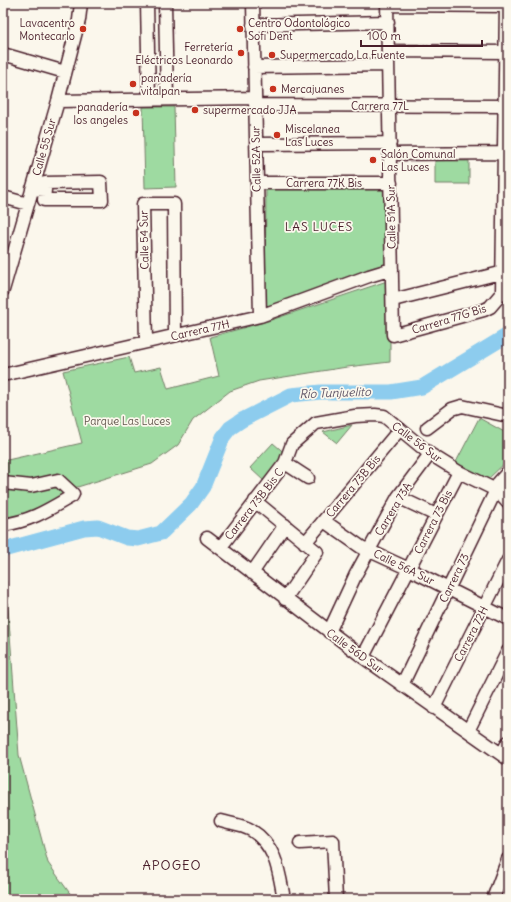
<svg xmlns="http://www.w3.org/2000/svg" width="511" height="902" font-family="Delius,sans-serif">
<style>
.green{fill:#9edaa1;stroke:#747c66}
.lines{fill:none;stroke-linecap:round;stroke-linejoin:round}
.river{stroke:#8dccee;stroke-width:15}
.minor-casing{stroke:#4a1f2b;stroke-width:15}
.minor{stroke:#fbf7ec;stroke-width:12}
.poi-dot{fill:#c8321e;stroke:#fbf7ec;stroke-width:1.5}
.labels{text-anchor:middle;stroke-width:3.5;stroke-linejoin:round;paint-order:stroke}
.poi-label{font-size:11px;fill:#4a1f2b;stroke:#fbf7ec;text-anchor:start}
.street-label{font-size:11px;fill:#4a1f2b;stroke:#fbf7ec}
.park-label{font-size:11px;fill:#63574e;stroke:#fbf7ec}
.neighbourhood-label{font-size:12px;letter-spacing:1px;fill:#4a1f2b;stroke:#fbf7ec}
.water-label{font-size:12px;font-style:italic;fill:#5e5366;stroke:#fbf7ec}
.quarter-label{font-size:13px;letter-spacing:1px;fill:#4a1f2b;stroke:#fbf7ec}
</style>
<rect width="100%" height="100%" fill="#fbf7ec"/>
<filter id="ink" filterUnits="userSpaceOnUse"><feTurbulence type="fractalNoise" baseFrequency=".025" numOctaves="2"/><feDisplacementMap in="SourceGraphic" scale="8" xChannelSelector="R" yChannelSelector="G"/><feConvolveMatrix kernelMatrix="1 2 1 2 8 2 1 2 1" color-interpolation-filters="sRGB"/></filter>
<g filter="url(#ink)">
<!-- green -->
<path class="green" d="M143 107H174L176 187 145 188Z
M435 161H469V184H435Z
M266 188H388L387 264 265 309Z
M390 280V362L347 367 259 381 230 391 193 420 178 445 152 464 71 489 32 514 3 522V461L82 443 63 371 129 357 134 373 161 367 168 389 219 376 210 337 268 321Z
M479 418 508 434V460L487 480 455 464Z
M352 425 337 443 323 432Z
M273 443 287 455 264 481 250 468Z
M3 581H6L19 755 48 863 74 899H3Z"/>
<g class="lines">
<!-- river -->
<path class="river" d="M3 550 84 528 98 527 127 538 138 539 161 533 191 504 203 487 223 437 230 428 242 420 291 395 321 392H391L422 387 508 335"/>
<!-- minor casing -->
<g class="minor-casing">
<path id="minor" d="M147 3 149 99
M165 3 167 99
M253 3 260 316
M387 3 393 335 484 310 490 307 502 293 506 3
M387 5 506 6
M253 25 388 22
M388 51 505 52
M3 54 65 72
M254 67 388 65
M58 101 255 98
M255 105 504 106
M256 144 390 143
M390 154 508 153
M257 183H391
M32 189 45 190V183L101 182 102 200H44L45 190
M3 197 28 204
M3 290 58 101 79 20 81 3
M393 300 508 271
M146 342 143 204H174L175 335
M3 375 260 316 369 276 392 269
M427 428 452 409 462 406 508 416
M285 463 308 478
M3 483 31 486 58 480 73 494 72 496C48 510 31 521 3 525
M398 497 436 515
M255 501 317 552 285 599
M324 521 361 547 409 569 508 619
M207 538 363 657 508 759
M305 543 400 429
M220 548 285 463 292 444 316 423 355 416 375 415 384 416 430 454 459 472 496 490 508 503
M252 573 285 525
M329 632 356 574 398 497 430 454
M363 657 459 472
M402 685 496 490 499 482 508 472
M434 708 508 560
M468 731 508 651
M502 754 508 742
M221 821C231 824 243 825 251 830 277 846 279 873 284 899
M300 843 333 841 336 899
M493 899 508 859"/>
</g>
<!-- minor -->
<use href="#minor" class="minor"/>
</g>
</g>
<!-- markers -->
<g class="poi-dot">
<circle cx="83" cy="29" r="4"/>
<circle cx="240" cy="29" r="4"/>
<circle cx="241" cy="53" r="4"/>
<circle cx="272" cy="55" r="4"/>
<circle cx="133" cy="84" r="4"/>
<circle cx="273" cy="89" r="4"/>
<circle cx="195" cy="110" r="4"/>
<circle cx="136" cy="113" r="4"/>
<circle cx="277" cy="135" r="4"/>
<circle cx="373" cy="160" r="4"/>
</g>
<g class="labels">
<!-- poi labels -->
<g class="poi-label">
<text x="75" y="27" text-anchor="end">Lavacentro<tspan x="75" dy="13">Montecarlo</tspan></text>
<text x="248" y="27">Centro Odontológico<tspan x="248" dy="13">Sofi Dent</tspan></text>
<text x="233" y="51" text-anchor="end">Ferretería<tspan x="233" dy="13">Eléctricos Leonardo</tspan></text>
<text x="280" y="59">Supermercado La Fuente</text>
<text x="141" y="82">panadería<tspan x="141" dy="13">vitalpan</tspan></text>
<text x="281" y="93">Mercajuanes</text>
<text x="128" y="111" text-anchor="end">panadería<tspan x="128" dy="13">los angeles</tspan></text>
<text x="203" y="114">supermercado JJA</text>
<text x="285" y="133">Miscelanea<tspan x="285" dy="13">Las Luces</tspan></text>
<text x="381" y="158">Salón Comunal<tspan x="381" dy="13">Las Luces</tspan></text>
</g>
<!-- street labels -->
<g class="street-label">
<text x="380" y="110">Carrera 77L</text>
<text transform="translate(44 147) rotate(-74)" y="4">Calle 55 Sur</text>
<text transform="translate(256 159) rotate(-91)" y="4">Calle 52A Sur</text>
<text x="324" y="187">Carrera 77K Bis</text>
<text transform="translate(391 217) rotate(-91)" y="4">Calle 51A Sur</text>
<text transform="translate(144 240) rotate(-91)" y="4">Calle 54 Sur</text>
<text transform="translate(449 319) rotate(-17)" y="4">Carrera 77G Bis</text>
<text transform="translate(200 330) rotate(-13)" y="4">Carrera 77H</text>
<text transform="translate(417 442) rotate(37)" y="4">Calle 56 Sur</text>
<text transform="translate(353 486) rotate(-50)" y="4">Carrera 73B Bis</text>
<text transform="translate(254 504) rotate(-52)" y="4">Carrera 73B Bis C</text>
<text transform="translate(393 509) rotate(-59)" y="4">Carrera 73A</text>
<text transform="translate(433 522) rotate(-63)" y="4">Carrera 73 Bis</text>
<text transform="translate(404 567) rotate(26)" y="4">Calle 56A Sur</text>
<text transform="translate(454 578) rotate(-64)" y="4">Carrera 73</text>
<text transform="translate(471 634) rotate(-63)" y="4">Carrera 72H</text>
<text transform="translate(355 651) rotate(36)" y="4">Calle 56D Sur</text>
</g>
<!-- park labels -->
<g class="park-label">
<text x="127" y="425">Parque Las Luces</text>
</g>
<!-- neighbourhood labels -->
<g class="neighbourhood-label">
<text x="319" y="231">LAS LUCES</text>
</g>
<!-- water labels -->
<g class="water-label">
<text transform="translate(335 393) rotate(-2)" y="4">Río Tunjuelito</text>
</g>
<!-- quarter labels -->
<g class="quarter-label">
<text x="172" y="870">APOGEO</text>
</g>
</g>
<!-- margin -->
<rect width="511" height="902" fill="none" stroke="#fbf7ec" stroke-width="16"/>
<rect x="8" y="8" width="495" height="886" fill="none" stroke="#4a1f2b" stroke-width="1.5" filter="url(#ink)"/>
<!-- scale -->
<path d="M361 40v6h121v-6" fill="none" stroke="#4a1f2b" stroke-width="2"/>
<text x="367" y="40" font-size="12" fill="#4a1f2b" stroke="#fbf7ec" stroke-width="3" paint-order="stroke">100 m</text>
</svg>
